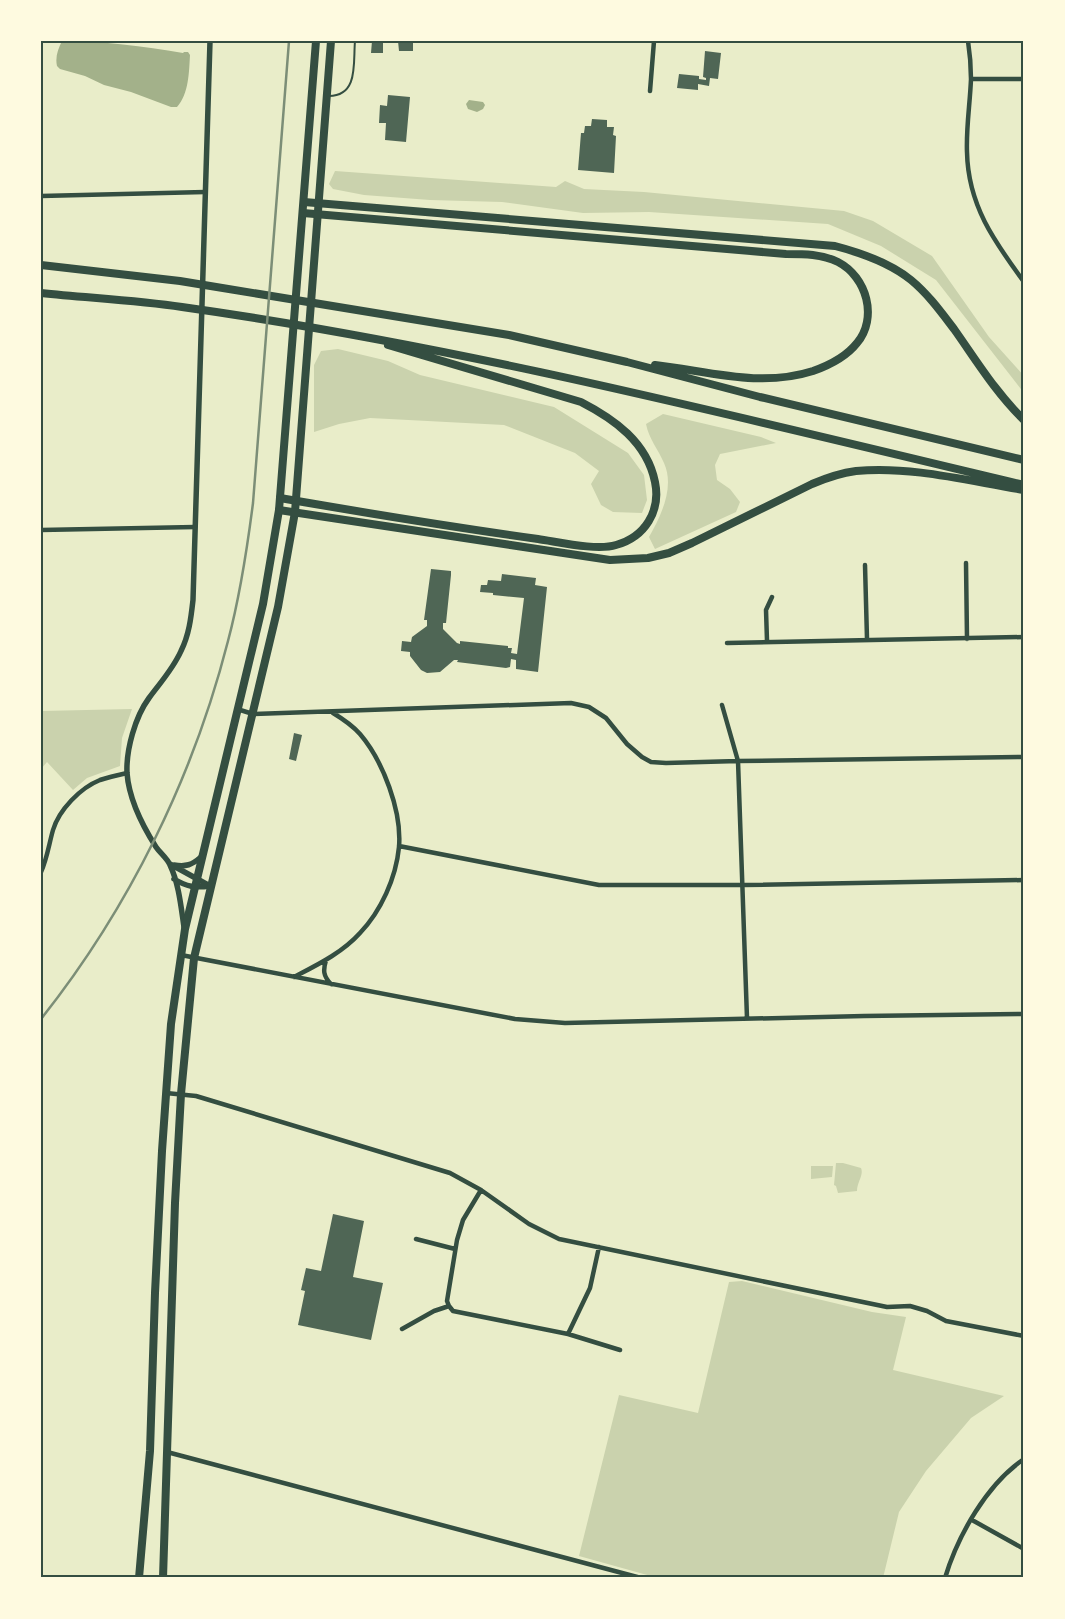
<svg xmlns="http://www.w3.org/2000/svg" width="1065" height="1619" font-family="'DM Sans',sans-serif">
<style>
.green{fill:#cad2ad}
.water{fill:#a3b18a}
.building{fill:#4f6655}
.lines{fill:none;stroke-linecap:round;stroke-linejoin:round}
.service{stroke:#344e41;stroke-width:2}
.minor{stroke:#344e41;stroke-width:4.5}
.tertiary{stroke:#344e41;stroke-width:5.5}
.trunk{stroke:#344e41;stroke-width:8}
.motorway{stroke:#344e41;stroke-width:8}
.rail{stroke:#7c8e77;stroke-width:2.5}
.neatline{fill:none;stroke:#344e41;stroke-width:2}
</style>
<rect width="100%" height="100%" fill="#e9edc9"/>
<!-- green -->
<path class="green" d="M335 171 556 187 565 181 584 189 644 192 844 211 873 221 932 256 989 337 1024 376V393L936 280 881 246 828 224 649 212 583 213 502 202 430 200 364 195 333 189 329 184Z
M338 349 388 361 420 375 554 407 628 453 644 475 647 500 642 513 613 512 601 505 591 484 599 471 575 453 504 425 370 418 339 424 314 432V365L321 351Z
M663 414 761 437 776 443 720 454 715 465 717 480 730 489 740 502 736 512 655 549 649 537C661 516 675 487 664 463 658 449 649 439 646 424Z
M132 709 122 738 120 766 87 778 73 790 47 762 41 769V711Z
M836 1163H843L861 1168C864 1175 857 1182 857 1191L838 1193 836 1186 834 1185Z
M811 1166H833L832 1177 811 1179Z
M742 1281 872 1312 906 1317 893 1370 1004 1396 971 1418 926 1471 899 1512 883 1578H658L579 1556 619 1395 698 1413 729 1282Z"/>
<!-- water -->
<path class="water" d="M62 41C103 41 143 46 183 53L184 52H188L190 55C189 72 189 94 177 107H171L131 92 104 85 85 76 60 69 57 66C55 57 58 49 62 41Z
M469 100 483 102 485 105 483 109 477 112 468 109 466 104Z"/>
<!-- building -->
<path class="building" d="M372 41H383V53H371Z
M398 41H413V51H399Z
M705 51 721 53 718 79 710 78 709 86 698 84V90L677 88 679 74 699 76V79L706 80V78L703 77Z
M388 95 410 97 406 142 385 140 386 123H379L380 105 387 106Z
M592 119 607 120V127H614L613 135 616 136 614 173 578 170 581 133H584L585 126H591Z
M431 569 451 571V575L446 623H443V629L457 643 460 644V641L508 646V648H512L511 653 517 654 524 598 493 595V593L480 592 481 585H487L488 580 501 581 502 574 536 578 535 585 547 587 538 672 516 669V660L511 659 510 667 506 668 457 662 458 660H454L440 672 427 673 421 670 410 656V652L401 651 402 641 411 642 412 637 427 626V620H424Z
M294 733 302 735 296 761 289 759Z
M333 1214 364 1221 353 1277 383 1283 371 1340 298 1325 305 1291 301 1290 306 1268 321 1271Z"/>
<g class="lines">
<!-- service -->
<path class="service" d="M329 96C359 96 353 62 355 41"/>
<!-- minor -->
<path class="minor" d="M968 41C970 54 971 66 971 79 970 104 966 128 967 152 968 205 994 241 1024 282
M971 79H1024
M650 91 654 41
M41 196 205 192
M41 530 195 527
M966 563 967 639
M865 565 867 639
M767 641 766 610 772 597
M727 643 1024 637
M722 705 738 761 747 1018
M237 709 253 714 571 703 589 707 606 718 627 744 642 757 651 762 666 763 738 761 1024 757
M399 846 599 885H743L1024 880
M41 872C47 859 49 844 53 830 59 810 80 788 100 780 109 777 118 775 127 773
M181 955 515 1019 565 1023 864 1016 1024 1014
M326 960C323 970 323 976 331 984
M294 977C317 965 342 953 360 933 381 911 396 878 399 847 402 811 383 761 360 734 352 725 343 719 333 713
M166 1093 196 1096 450 1173 481 1190 529 1224 559 1239 887 1307 910 1306 927 1311 946 1321 1024 1336
M481 1190 463 1220 457 1240 447 1301 449 1306 453 1311 568 1334 620 1350
M416 1239 455 1249
M402 1329 434 1311 449 1306
M568 1334 590 1288 599 1247
M167 1452 641 1578
M972 1520 1024 1549
M945 1578C958 1535 987 1484 1024 1459"/>
<!-- tertiary -->
<path class="tertiary" d="M170 864 210 886
M174 865C186 867 192 865 201 857
M174 879C187 887 195 888 210 886
M184 927C181 907 179 884 170 865 167 858 160 853 156 847 142 825 129 800 127 773 126 750 135 717 149 698 160 683 173 669 181 651 189 635 191 618 193 600L210 41"/>
<!-- trunk -->
<path class="trunk" d="M139 1578 150 1451 155 1293 162 1151 171 1024 185 929 263 604 279 510 316 41
M163 1578 175 1203 181 1094 194 958 278 607 295 512 331 41"/>
<!-- motorway -->
<path class="motorway" d="M304 202 835 246C862 253 890 263 911 280 928 294 941 312 954 329 976 360 996 393 1024 420
M303 213 786 254C804 254 822 254 838 262 867 277 878 318 857 343 846 357 830 365 813 371 760 388 708 371 655 365
M41 265 180 281 509 335 627 362 760 397 1024 460
M41 293C88 298 135 300 182 307 466 347 745 419 1024 485
M280 498C366 513 452 527 538 539 559 542 597 551 616 545 645 537 661 511 655 482 647 442 614 419 581 402L388 345
M279 510 610 560 648 558 669 553 692 543 812 484C826 478 841 473 856 471 913 466 968 481 1024 490"/>
<!-- rail -->
<path class="rail" d="M41 1019C129 908 193 778 228 641 240 596 247 550 253 503L289 41"/>
</g>
<!-- border -->
<rect width="1065" height="1619" fill="none" stroke="#fefae0" stroke-width="85"/>
<rect x="42" y="42" width="980" height="1534" class="neatline"/>
</svg>
